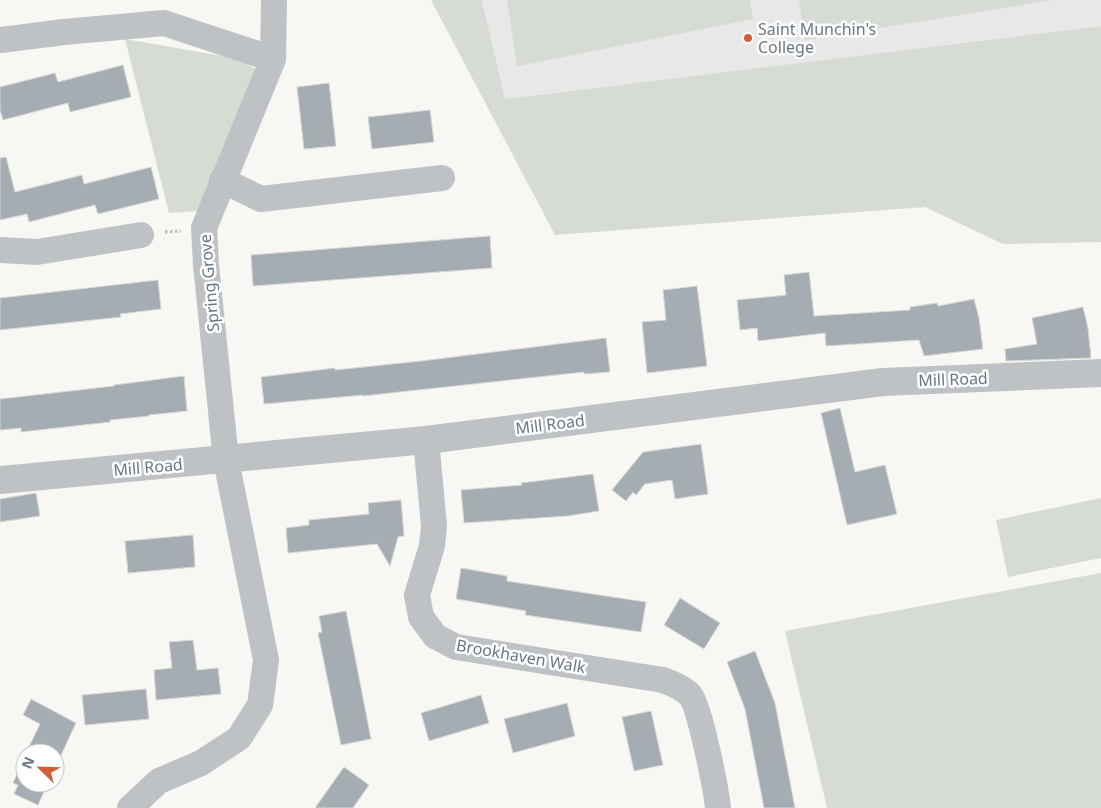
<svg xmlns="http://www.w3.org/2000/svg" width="1101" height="808" font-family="'Noto Sans',sans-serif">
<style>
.built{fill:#e7e8e7}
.green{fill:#d6dbd4}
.building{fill:#a6adb2;stroke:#d8d8d6}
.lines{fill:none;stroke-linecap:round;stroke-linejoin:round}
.path{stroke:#b8bbbd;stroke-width:3;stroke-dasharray:2.5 2.5;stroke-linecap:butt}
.minor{stroke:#bec2c5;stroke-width:26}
.tertiary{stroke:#bec2c5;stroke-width:28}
.poi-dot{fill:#d05e3a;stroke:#fff;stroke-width:2}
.labels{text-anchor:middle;stroke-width:5;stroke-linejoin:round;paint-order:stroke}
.poi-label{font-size:16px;fill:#697782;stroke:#fff;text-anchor:start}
.street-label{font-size:16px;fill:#697782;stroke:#fff}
</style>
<rect width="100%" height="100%" fill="#f7f7f4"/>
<!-- built -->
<path class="built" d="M482 0H1101V26L505 99Z"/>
<!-- green -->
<path class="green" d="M431 0H482L505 99 1101 26V242L1003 244 925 207 555 235Z
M507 0H750L753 19 517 66Z
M799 0H1053L805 40Z
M125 39 240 59 255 69 199 211 169 213Z
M1101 498V558L1008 577 996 520Z
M1101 573V808H827L785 631Z"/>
<!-- building -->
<path class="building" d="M123 65 131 97 70 112 68 103 3 120 0 110V87L55 73 58 82Z
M329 83 336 146 304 149 297 87Z
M430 110 434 142 372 149 368 117Z
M6 157 15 192 82 175 84 184 151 167 159 199 98 214 95 205 29 222 27 214 0 220V158Z
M490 236 492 268 253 286 251 255Z
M809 272 814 316 910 310V307L937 303 938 306 974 299 979 318 983 349 924 356 919 340 826 346 825 333 758 341 757 328 740 330 737 300 786 295 784 275Z
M158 280 161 309 120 314 121 317 0 330V298Z
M697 286 707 366 647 373 642 322 666 320 663 290Z
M1083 307 1088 328 1091 358 1006 361 1005 349 1037 344 1032 318Z
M606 338 610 372 584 374V372L363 396V395L264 404 261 377 335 368V370L421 361Z
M184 376 187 411 149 415V416L110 420V422L21 432V428L0 430V399L114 386V385Z
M840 408 855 472 885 465 897 514 847 525 821 413Z
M701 444 708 494 675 499 672 480 645 484 636 495 633 492 626 501 612 490 643 452Z
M593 474 599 511 568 516 464 523 461 490 522 485 521 483Z
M36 493 40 516 0 522V499Z
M401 500 404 536 398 537 390 566 377 544 288 553 286 528 309 525V520L369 514 368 503Z
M193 535 195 567 128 573 125 541Z
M461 568 507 576V581L646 602 641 632 525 615 526 611 456 599Z
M680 598 720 623 704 649 664 625Z
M346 611 371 739 341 745 318 633 322 632 319 616Z
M193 640 197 670 218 668 221 694 156 700 154 670 172 668 169 642Z
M755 651 775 703 795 808H764L745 709 727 662Z
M146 689 149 719 85 725 82 695Z
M481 695 489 723 429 741 421 713Z
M31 699 76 723 55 768V753H26L40 724 23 715Z
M567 703 575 736 513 753 504 719Z
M651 711 663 765 634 771 622 717Z
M25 756V783H48L38 805 14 794 18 785 13 783Z
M344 767 369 785 353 808H315Z"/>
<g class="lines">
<!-- path -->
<path class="path" d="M165 232 181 231"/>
<!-- minor -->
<path class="minor" d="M0 40 64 32 164 23 273 59
M222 180 261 199 442 178
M0 250 37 252 141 235
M426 440 434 526 432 546 417 595 421 617 435 636 456 647 663 680C671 683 684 688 690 695 700 707 716 789 718 808
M130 808 159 781 201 763 239 738 260 705 266 660 226 460 206 265 204 228 273 59 274 0"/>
<!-- tertiary -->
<path class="tertiary" d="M0 480 426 440 883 382 1101 373"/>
</g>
<!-- markers -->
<circle class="poi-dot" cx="748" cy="38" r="5"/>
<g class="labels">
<!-- poi labels -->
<g class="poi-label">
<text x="758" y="35">Saint Munchin's<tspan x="758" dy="18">College</tspan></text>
</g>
<!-- street labels -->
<g class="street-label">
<text transform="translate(209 283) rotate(-95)" y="6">Spring Grove</text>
<text transform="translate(953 379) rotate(-2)" y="6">Mill Road</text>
<text transform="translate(550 424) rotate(-7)" y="6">Mill Road</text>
<text transform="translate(148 467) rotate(-5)" y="6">Mill Road</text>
<text transform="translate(521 656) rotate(10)" y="6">Brookhaven Walk</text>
</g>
</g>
<!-- north arrow -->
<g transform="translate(40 768) rotate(293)"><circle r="24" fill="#ffffff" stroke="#c3c9cd"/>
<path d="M0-4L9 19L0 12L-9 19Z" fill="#d05e3a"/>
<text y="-8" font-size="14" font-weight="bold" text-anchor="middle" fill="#697782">N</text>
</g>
</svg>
